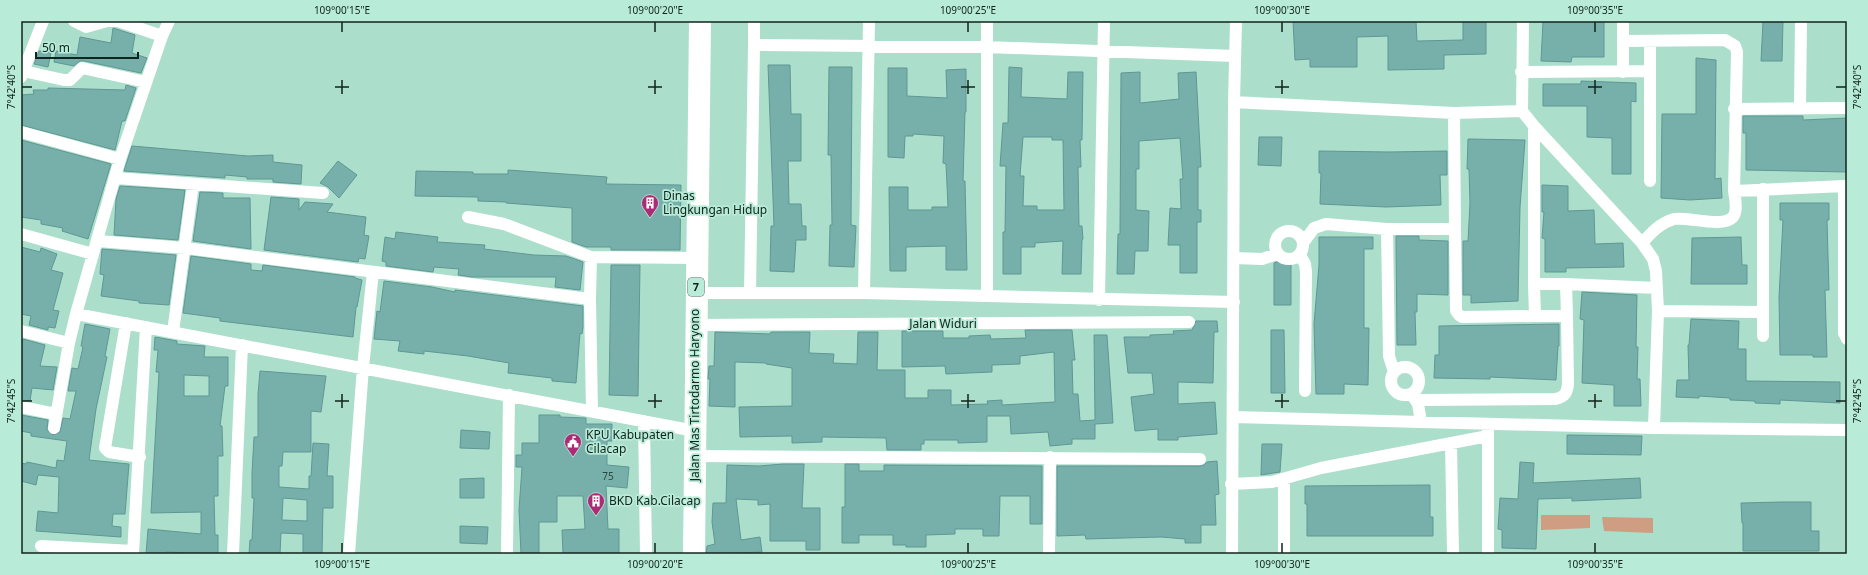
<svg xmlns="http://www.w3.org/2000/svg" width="1868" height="575" font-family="'Noto Sans',sans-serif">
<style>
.green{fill:#cf9d81}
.building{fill:#77afab;stroke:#5f9793;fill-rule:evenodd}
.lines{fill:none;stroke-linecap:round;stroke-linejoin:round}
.street{stroke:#fff;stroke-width:12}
.highway{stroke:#fff;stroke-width:22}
.ticks{fill:none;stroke:#10241d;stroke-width:1.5}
.labels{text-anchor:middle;stroke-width:3.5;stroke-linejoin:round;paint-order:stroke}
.number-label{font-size:10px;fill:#2a4740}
.shield{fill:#b8ebd8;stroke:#426055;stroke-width:1}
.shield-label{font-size:11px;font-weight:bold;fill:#10241d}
.poi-label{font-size:12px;fill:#10241d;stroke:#b8ebd8;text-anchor:start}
.street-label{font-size:12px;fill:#10241d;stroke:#b8ebd8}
.neatline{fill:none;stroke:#10241d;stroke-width:1.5}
.ticks-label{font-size:10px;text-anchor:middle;fill:#10241d}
</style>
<rect width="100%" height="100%" fill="#abdecb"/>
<!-- green -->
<path class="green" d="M1541 515H1590V528L1541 530Z
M1602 517 1653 518V533L1604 531Z"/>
<!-- building -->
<path class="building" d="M1293 21H1416L1417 41 1463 40V21H1486V54L1444 55V69L1388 70V36L1357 37V67H1310V59L1295 60Z
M1543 21H1604V57H1572L1571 62 1541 61Z
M1763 21H1783L1782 61H1761Z
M113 28 135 35 132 53 147 58 141 73 84 61H80L74 66 54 62 56 51 77 55 80 37 111 43Z
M39 51 51 53 48 67 34 64Z
M1696 58 1716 60 1715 179 1721 178 1722 198 1690 200 1661 198 1662 114H1696Z
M768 65H790L791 114H801V161H788L789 204H801L802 226H806V240H796L794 272 770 271 771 226H774Z
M829 67H852L851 225 856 226 854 267 829 266 830 225H832L831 155H828Z
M1009 67 1022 68 1021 97 1067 99 1068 72H1083L1082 140H1080L1081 167H1078L1079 226H1082L1083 239 1082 240 1081 274H1062L1063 241 1035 243V247H1021V274H1003V232H1005L1006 166H1000L1003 123H1008ZM1023 137H1052V140H1063L1064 210H1037V206H1023L1024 176H1020Z
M888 68H907V96L947 98 946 70 966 69V112H965L963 181H965L967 270H946V246L906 247V271H890L889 187H908V210H932V207H948L946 164 943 163 944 136 913 134V136H905L904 158 888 157Z
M1140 72V103L1179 99 1178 73 1196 72 1201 167H1198V210H1201V222H1197V273H1180V245H1168L1170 208 1181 209 1180 179H1183L1180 138 1139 141V169H1136V210L1149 211 1148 251H1135L1134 274H1117L1118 234H1120L1121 73Z
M1581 81 1636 83V102L1631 101V174H1612V138L1587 137V106H1543V84H1581Z
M126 85 136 88 125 121H122L115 150 21 125V95L34 94 33 90H48V88L125 90Z
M1743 116H1803V120L1847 118V172L1746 170V133H1743Z
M1259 137H1282L1281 166 1258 165Z
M1468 139 1525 140 1520 207 1518 301 1471 303V295H1463V241H1468L1470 203 1469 169H1467Z
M21 140 111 164 88 239 62 231 63 228 41 224V220L21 217Z
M132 146 248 156 273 155V162L302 165 301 184 273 182V179H247V177L225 175V178L124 171Z
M1319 151 1389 152 1447 151V175H1440L1441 205 1386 207 1320 204 1321 173H1319Z
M338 161 357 175 339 198 328 187 320 183Z
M508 170 607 177 606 184 681 185 680 250H611V247H586L572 242V208L506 203V202L478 201V197L415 196 416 171 473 172V174H508Z
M1542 185 1568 186V211L1594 210 1595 244 1623 243 1624 267 1566 268V272H1545V239L1542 238 1544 212H1542Z
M120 186 185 190 178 240 114 235 116 199Z
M200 192 223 193V198H250L251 249 193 241Z
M271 197 299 199V210L305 202 333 204 327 212 366 217 364 235 369 236 365 259 359 258 358 262 264 250Z
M1780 203H1829V220H1827L1829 290H1825L1827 357H1813V355H1780L1779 297 1783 220H1780Z
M396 232 438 237 437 242 485 245 484 249 534 255 566 256 583 262 580 290 555 287 556 277H472L458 275 459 269 434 267 433 272 386 266V262L382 261 385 237 395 239Z
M1396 236H1419V240L1448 241V295L1417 294V312H1415L1416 345H1397Z
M1319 237H1373V249H1364V328H1369L1368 385 1344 384V394H1316L1314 324 1319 265Z
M1741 237 1742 265H1747V284H1691L1692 238Z
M21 247 40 252 41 248 57 254 51 270 63 273 53 310 59 311 55 328 48 327V330L29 325 31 316 21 314Z
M102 249 176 255 169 305 139 303V301L101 296 104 275 100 274Z
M191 256 251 264V270L262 271 263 265 355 277V278L362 280 357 307H356L353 337 220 321V318L183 313Z
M1279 261H1291V305H1274V263Z
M611 265H640L638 396 609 395Z
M384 281 432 287 455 292V290L583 306V327L582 334 580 333 576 383 552 381V378L508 373 509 363 468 356 424 351V354L398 351 400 341 374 339 377 311 380 312Z
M1582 292 1637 295 1636 347H1638L1637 379H1640L1641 406H1614V385L1582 383 1584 320 1580 319Z
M1691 319 1739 321 1738 349H1746V381L1840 382V403L1780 400V404L1755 403V401L1730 400V398L1699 396V398L1676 397 1677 380H1689L1688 345H1689Z
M1196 321H1217L1218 332H1214L1213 383 1178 382V404L1215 402 1217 434 1178 437V440H1158V429L1135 431 1131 397 1154 394 1152 373H1128L1124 337H1150V335L1174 334 1173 331 1192 330Z
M85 324 110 329 105 356 107 357 96 409 89 460 129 464 125 514H113L112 526 121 527V537L36 531 38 511 58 513 59 477 38 475 36 485 21 481V463L26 464 27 462 56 468 57 460 64 461 67 441 31 436V433L21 431V415L48 420 47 430 53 435 60 432 63 418 70 419 76 391H68L72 368 78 369 83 347 81 346Z
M1559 324V346H1558L1556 380 1490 377V379L1434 378 1435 355H1439V326Z
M1025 330H1072L1075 360H1072L1073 394H1078L1080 421 1095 420 1094 335H1107L1113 423 1095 424V439H1072V444L1050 446 1048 432 1011 434 1010 416H987V442L958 443V440H924V444H921V450H887L886 438 822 437V442L792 443V436L740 437 739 407 792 406V368L766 364V363L735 362V407L709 406 710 379H708L709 366H714L715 332 770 334 771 332H810L809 353 834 354 833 363 857 364 858 332H878L877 370H905V398H928V390H951V405L988 404 987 401 1002 400V405L1055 402 1054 352 1020 356V364L992 365V372L946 374 945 366 902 367V331H943V338H969V336L990 335 991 339 1026 338Z
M1271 330H1284L1285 393H1271Z
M155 337 177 341V344L205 346 204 357H228V386H225L220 426H222L223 456H218V496H214L215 535H218V554L166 552V554H146L148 529 201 534V512L151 513 159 372H156L158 350H154ZM184 375 209 376V396H184Z
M23 339 45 345 40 366 57 367 53 390 32 388 30 401 21 400V351Z
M260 371 326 376 321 412 311 411V452H283L282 466H279V487L309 489V476H311L313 443 329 444 327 476H333V508H323L322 554H303V534L281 533 280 554H249L250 540H252L254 498H252V473L254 437H258V394ZM283 498 307 500V521L282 520Z
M539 415H560V417L586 418V424H612V441H607V465L629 467 627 488 606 486 608 529H619V554H563L562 530 585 529 583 496H557V522H539V554H521L519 510 522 467H516V455H522V443H539Z
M461 430 490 432 489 449 460 448Z
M1567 435 1642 436 1641 455 1567 454Z
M1262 444H1282L1280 472 1261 475Z
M1217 461 1219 494 1215 495 1216 525H1201V543H1185V539L1161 537 1086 539 1085 535 1057 536V466H1200L1204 465 1207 462Z
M1520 462 1534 463 1533 483 1640 478 1641 498 1572 501V498L1538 499 1536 549 1502 548V530L1498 529 1500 498 1518 499Z
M783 464H804L802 508H820V550H806V541H770V504L758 505V500L736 499 741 540 760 537 762 552 706 554 707 546 715 544 712 522 713 503H726L727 465 759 466Z
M845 464H859V471H884V465L1042 466V524H1030V496H1000L999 536H983V529H955V534L926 535V547H906V545H893V535H859V543H842V507H845Z
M484 478V498H460V479Z
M1430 485V517H1433V536H1307V504H1305V486Z
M1781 502H1811V531H1819V551H1743V523H1742L1741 503Z
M460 526 488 527 487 544 460 543Z"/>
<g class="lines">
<!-- street -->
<path class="street" d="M74 21 86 27 107 21H118L162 36
M1623 21V72
M1623 41 1725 40 1735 46 1737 52 1734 191
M754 45V21
M23 71 64 80H70L82 68 146 82
M1521 72 1650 71
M21 77 43 21
M1234 102 1454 113 1522 111 1534 126 1642 243 1653 259 1656 271 1658 311 1654 428
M1800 108 1801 21
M1734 109 1847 108
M1522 111 1523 21
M1454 113 1455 229
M21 132 120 159
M116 178 323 193
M1650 181V41
M1763 189V336
M468 217 504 224 591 257 697 258
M1387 229 1389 356 1394 372
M1275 245a14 14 0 1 1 28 0a14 14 0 1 1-28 0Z
M21 234 93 254
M98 241 185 248 590 299 592 411
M1303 243 1314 228 1326 224 1387 229H1455L1456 311 1459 315 1462 317 1535 316 1534 284H1566L1657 288
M1642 243C1651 233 1660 223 1674 219 1688 216 1730 231 1735 213 1737 206 1735 197 1734 191L1844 186V333L1847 339
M1300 255 1305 264 1306 272 1305 391
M1234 258 1262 259 1277 254
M1534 284V126
M696 293H864L1234 302
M750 293 754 45 986 47 1235 56
M864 293 869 21
M987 296V21
M590 299 591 257
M1099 300 1104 21
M1658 311 1763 312
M76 314 695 431
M1535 316H1567L1566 284
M126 323 105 448 109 452 140 457
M696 325 1189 322
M21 331 69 343
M173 332 193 184
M1391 381a14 14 0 1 1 28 0a14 14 0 1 1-28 0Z
M1412 395 1418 404 1421 422
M1417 400 1555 399C1565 397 1567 393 1568 384L1567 316
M21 407 56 414
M1233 417 1654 428 1847 430
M644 421 646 554
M54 428 69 343 76 314 120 159 162 36 169 21
M1488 428V554
M1451 443 1453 554
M695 456 1200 459
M1231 484 1272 482 1321 468 1488 436
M41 546 133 551
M133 554 146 327
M233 554 242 345
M349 554 363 367 373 272
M507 554 509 395
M1049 554 1050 457
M1232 554 1234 102 1236 21
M1284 554V479"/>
<!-- highway -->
<path class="highway" d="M694 554 700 21"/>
</g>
<!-- ticks -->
<path class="ticks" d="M342 22V32M655 22V32M968 22V32M1282 22V32M1595 22V32M342 80V94M655 80V94M968 80V94M1282 80V94M1595 80V94M22 87H32M335 87H349M648 87H662M961 87H975M1275 87H1289M1588 87H1602M1836 87H1846M342 394V408M655 394V408M968 394V408M1282 394V408M1595 394V408M22 401H32M335 401H349M648 401H662M961 401H975M1275 401H1289M1588 401H1602M1836 401H1846M342 543V553M655 543V553M968 543V553M1282 543V553M1595 543V553"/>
<!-- icons -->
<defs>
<g id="building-pin" transform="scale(0.9)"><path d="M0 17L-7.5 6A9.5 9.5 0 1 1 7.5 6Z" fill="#ac2a76" stroke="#b8ebd8"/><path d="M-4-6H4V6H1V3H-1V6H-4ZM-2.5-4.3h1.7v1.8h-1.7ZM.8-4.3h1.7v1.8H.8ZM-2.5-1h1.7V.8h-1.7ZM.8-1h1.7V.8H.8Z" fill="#fff"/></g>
<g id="civic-pin" transform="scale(0.9)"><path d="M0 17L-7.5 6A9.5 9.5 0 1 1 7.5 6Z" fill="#ac2a76" stroke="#b8ebd8"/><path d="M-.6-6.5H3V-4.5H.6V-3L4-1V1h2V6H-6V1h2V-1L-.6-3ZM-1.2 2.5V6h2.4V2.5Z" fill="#fff"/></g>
</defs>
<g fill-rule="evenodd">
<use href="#building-pin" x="650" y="203"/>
<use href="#civic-pin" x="573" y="442"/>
<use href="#building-pin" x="596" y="501"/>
</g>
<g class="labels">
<!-- number labels -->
<g class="number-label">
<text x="608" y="480">75</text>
</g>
<!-- shield labels -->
<rect class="shield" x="688" y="278" width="16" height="18" rx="3"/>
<g class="shield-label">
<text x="696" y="291">7</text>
</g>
<!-- poi labels -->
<g class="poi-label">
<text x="663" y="200">Dinas<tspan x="663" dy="14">Lingkungan Hidup</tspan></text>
<text x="586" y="439">KPU Kabupaten<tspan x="586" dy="14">Cilacap</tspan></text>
<text x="609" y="505">BKD Kab.Cilacap</text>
</g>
<!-- street labels -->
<g class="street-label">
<text x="943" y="328">Jalan Widuri</text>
<text transform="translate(695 395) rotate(-90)" y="4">Jalan Mas Tirtodarmo Haryono</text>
</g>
</g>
<!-- border -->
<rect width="1868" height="575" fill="none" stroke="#b8ebd8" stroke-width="44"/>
<!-- scale -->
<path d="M36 52v6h102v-6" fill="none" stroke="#10241d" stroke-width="2"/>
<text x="42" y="52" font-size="12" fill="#10241d" stroke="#b8ebd8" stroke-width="3" paint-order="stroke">50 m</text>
<rect x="22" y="22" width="1824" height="531" class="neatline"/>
<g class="ticks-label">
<text x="342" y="14">109°00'15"E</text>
<text x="655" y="14">109°00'20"E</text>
<text x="968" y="14">109°00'25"E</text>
<text x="1282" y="14">109°00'30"E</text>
<text x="1595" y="14">109°00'35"E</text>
<text transform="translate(11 87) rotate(-90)" y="4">7°42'40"S</text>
<text transform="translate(1857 87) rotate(-90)" y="4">7°42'40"S</text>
<text transform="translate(11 401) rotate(-90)" y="4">7°42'45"S</text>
<text transform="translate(1857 401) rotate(-90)" y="4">7°42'45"S</text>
<text x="342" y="568">109°00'15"E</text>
<text x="655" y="568">109°00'20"E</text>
<text x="968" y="568">109°00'25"E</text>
<text x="1282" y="568">109°00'30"E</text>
<text x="1595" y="568">109°00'35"E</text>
</g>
</svg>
